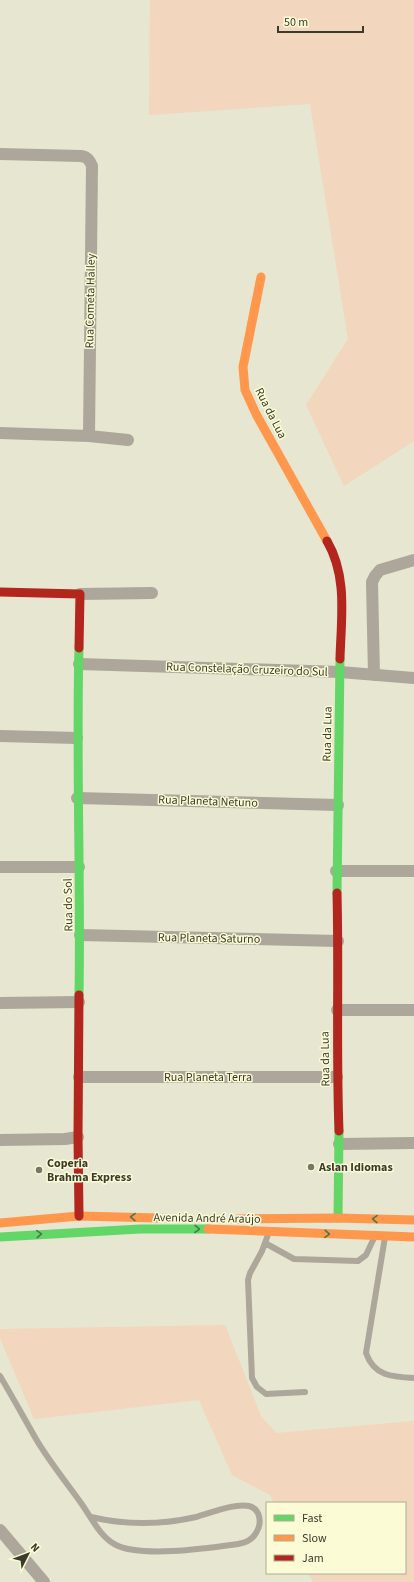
<svg xmlns="http://www.w3.org/2000/svg" width="414" height="1582" font-family="'Source Sans 3',sans-serif">
<style>
.green{fill:#f2d6bd}
.lines{fill:none;stroke-linecap:round;stroke-linejoin:round}
.lane{stroke:#aca79a;stroke-width:6}
.street{stroke:#aca79a;stroke-width:12}
.fast{stroke:#63d668;stroke-width:9}
.slow{stroke:#ff974d;stroke-width:9}
.jam{stroke:#b3261e;stroke-width:9}
.oneway{stroke:#4b7945}
.poi-dot{fill:#776;stroke:#fbfbd6;stroke-width:1.5}
.labels{text-anchor:middle;stroke-width:3;stroke-linejoin:round;paint-order:stroke}
.street-label{font-size:12px;fill:#3b3b2d;stroke:#fbfbd6}
.poi-label{font-size:12px;font-weight:bold;fill:#3b3b2d;stroke:#fbfbd6;text-anchor:start}
</style>
<rect width="100%" height="100%" fill="#e6e6d1"/>
<!-- green -->
<path class="green" d="M150 0H414V441L344 486 306 405 348 339 310 104 149 115Z
M225 1325 261 1416 276 1433 414 1421V1582H313L308 1573H405V1503H274L270 1495 232 1475 199 1400 34 1419 0 1338V1329Z"/>
<g class="lines">
<!-- lane -->
<path class="lane" d="M269 1232 262 1251 250 1273 248 1280 252 1378 257 1387 266 1394 305 1392
M385 1237 366 1353C374 1376 392 1377 414 1378
M265 1243 294 1259 358 1261 366 1255 374 1238
M0 1376C12 1396 24 1418 36 1439 49 1461 66 1482 81 1503 91 1517 100 1537 116 1545 142 1558 209 1548 238 1544 245 1543 252 1540 256 1533 262 1524 261 1509 249 1506 234 1503 211 1513 196 1517 161 1525 125 1525 91 1517"/>
<!-- street -->
<path class="street" d="M0 154 81 156C88 157 90 161 92 166L89 436
M0 433 89 436 128 440
M80 594 152 593
M79 664 340 672 414 678
M374 675 372 582 375 576 380 570 414 560
M0 736 77 738
M77 798 338 805
M0 867H79
M336 871H414
M80 935 338 941
M0 1003 79 1002
M337 1010H414
M79 1077H337
M0 1140 65 1139 78 1137
M339 1144 414 1143
M0 1530 44 1582"/>
<!-- fast -->
<path class="fast" d="M79 648C76 764 81 880 79 995
M337 893 340 659
M338 1218 339 1131
M0 1237 140 1229H208"/>
<!-- slow -->
<path class="slow" d="M261 277 243 367 245 390 256 414 327 541
M238 1219 338 1218 414 1220
M0 1223 79 1216 158 1218
M208 1229 414 1237"/>
<!-- jam -->
<path class="jam" d="M327 541C348 577 341 619 340 659
M0 592 80 594 79 648
M337 893C339 972 336 1052 339 1131
M79 1216 78 1137 79 995"/>
</g>
<!-- one-way arrows -->
<defs><path id="oneway-chevron" d="M-2-3.5L2.5 0L-2 3.5" fill="none" stroke-width="1.6" stroke-linecap="round" stroke-linejoin="round"/></defs>
<g class="oneway">
<use href="#oneway-chevron" transform="translate(133 1217) rotate(-179)"/>
<use href="#oneway-chevron" transform="translate(375 1219) rotate(-179)"/>
<use href="#oneway-chevron" transform="translate(197 1229) rotate(1)"/>
<use href="#oneway-chevron" transform="translate(39 1234) rotate(-4)"/>
<use href="#oneway-chevron" transform="translate(327 1234) rotate(4)"/>
</g>
<!-- markers -->
<g class="poi-dot">
<circle cx="311" cy="1167" r="4"/>
<circle cx="39" cy="1170" r="4"/>
</g>
<g class="labels">
<!-- street labels -->
<g class="street-label">
<text transform="translate(90 301) rotate(-89)" y="4">Rua Cometa Halley</text>
<text transform="translate(271 413) rotate(63)" y="4">Rua da Lua</text>
<text transform="translate(247 669) rotate(2)" y="4">Rua Constelação Cruzeiro do Sul</text>
<text transform="translate(327 734) rotate(-89)" y="4">Rua da Lua</text>
<text transform="translate(208 801) rotate(2)" y="4">Rua Planeta Netuno</text>
<text transform="translate(68 905) rotate(-91)" y="4">Rua do Sol</text>
<text transform="translate(209 938) rotate(1)" y="4">Rua Planeta Saturno</text>
<text transform="translate(325 1059) rotate(-91)" y="4">Rua da Lua</text>
<text x="208" y="1081">Rua Planeta Terra</text>
<text transform="translate(207 1218) rotate(1)" y="4">Avenida André Araújo</text>
</g>
<!-- poi labels -->
<g class="poi-label">
<text x="47" y="1167">Coperia<tspan x="47" dy="14">Brahma Express</tspan></text>
<text x="319" y="1171">Aslan Idiomas</text>
</g>
</g>
<!-- legend -->
<rect x="266" y="1502" width="140" height="72" fill="#fbfbd6" stroke="#aeae92"/>
<rect x="274" y="1515" width="20" height="6" fill="#63d668" stroke="#aeae92"/>
<text x="302" y="1522" font-size="12" fill="#3b3b2d">Fast</text>
<rect x="274" y="1535" width="20" height="6" fill="#ff974d" stroke="#aeae92"/>
<text x="302" y="1542" font-size="12" fill="#3b3b2d">Slow</text>
<rect x="274" y="1555" width="20" height="6" fill="#b3261e" stroke="#aeae92"/>
<text x="302" y="1562" font-size="12" fill="#3b3b2d">Jam</text>
<!-- north arrow -->
<g transform="translate(28 1554) rotate(48)" stroke="#fbfbd6" stroke-width="3" paint-order="stroke">
<path d="M0-3L7 15L0 10L-7 15Z" fill="#3b3b2d"/>
<text y="-6" font-size="11" font-weight="bold" text-anchor="middle" fill="#3b3b2d">N</text>
</g>
<!-- scale -->
<path d="M278 26v6h85v-6" fill="none" stroke="#3b3b2d" stroke-width="2"/>
<text x="284" y="26" font-size="12" fill="#3b3b2d" stroke="#fbfbd6" stroke-width="3" paint-order="stroke">50 m</text>
</svg>
